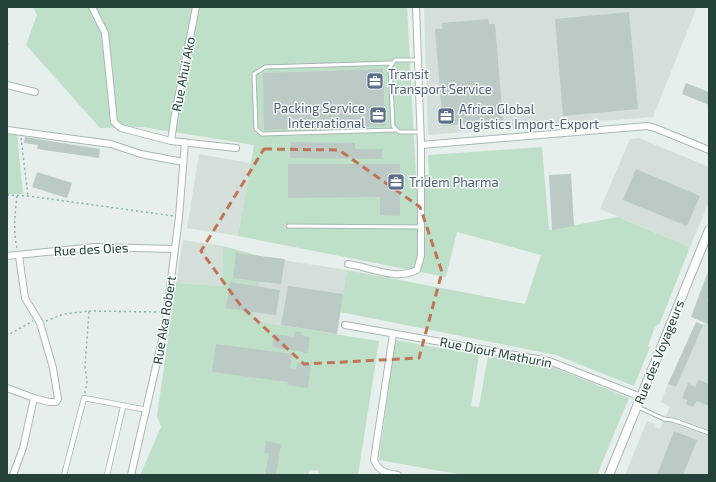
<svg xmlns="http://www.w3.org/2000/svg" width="716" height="482" font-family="'Exo 2',sans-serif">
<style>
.built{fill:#d4dfda}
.green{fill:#bfe0c8}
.building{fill:#bbcac4}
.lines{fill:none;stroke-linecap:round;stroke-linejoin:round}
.service-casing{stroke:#a8b8b2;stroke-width:5}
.pedestrian-casing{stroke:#a8b8b2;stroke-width:6}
.minor-casing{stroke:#a8b8b2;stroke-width:8}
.tertiary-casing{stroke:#a8b8b2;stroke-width:10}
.path{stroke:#86b3a5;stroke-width:1.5;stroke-dasharray:2 3;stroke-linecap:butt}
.service{stroke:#fff;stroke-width:3}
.pedestrian{stroke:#fff;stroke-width:4.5}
.minor{stroke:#fff;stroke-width:6}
.tertiary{stroke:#fff;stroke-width:8}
.marked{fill:none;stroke:#c07456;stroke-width:3;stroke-dasharray:8 5;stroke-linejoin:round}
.labels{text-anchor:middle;stroke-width:3;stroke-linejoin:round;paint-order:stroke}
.street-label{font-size:13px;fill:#24423a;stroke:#f7fbf9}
.service-label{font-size:13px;fill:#4e5e75;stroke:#f7fbf9;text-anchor:start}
</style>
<rect width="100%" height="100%" fill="#e6efeb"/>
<!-- built -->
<path class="built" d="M424 7H697L653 117 428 135Z
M639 138 709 167V202L690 247 600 209 630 139Z
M199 154 251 163 238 236 187 228Z
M183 240 223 246 222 286 176 283Z
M263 257 347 270 337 334 317 331 250 338Z
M709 269V475H625L647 421 656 424 655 427 660 429 670 407 661 402 668 384 704 322 691 317Z"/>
<!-- green -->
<path class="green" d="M33 7H407L416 176 429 175 428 155 542 147 549 230 618 217 690 247 660 323 655 327 648 346 650 347 634 386 556 355 340 312 347 270 525 304 541 255 457 232 446 277 238 236 254 145 142 127 100 128 26 45 37 15Z
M7 133 17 134 23 194H7Z
M223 246 263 257 253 321 379 341 358 475H318L319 471 310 470 308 475H140L161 427 157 416 176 283 222 286Z
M395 340 479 355 471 406 479 407 488 356 550 366 629 398 597 475H463L379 460Z"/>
<!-- building -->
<path class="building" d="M629 12 638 109 563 116 555 19Z
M488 19 489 24H495L503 121 443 126 435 29H442V23Z
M383 69 385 126 264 130 263 73Z
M686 83 709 92V105L682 94Z
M25 137 100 149 99 158 37 149 38 145 24 143Z
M291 142 355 143V149H382V159L290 158Z
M288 164H400V216L380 215V197L288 198Z
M636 169 700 196 687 226 623 200Z
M37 172 72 183 67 198 32 187Z
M571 174 574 226 552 230 549 175Z
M236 253 285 259 281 284 233 278Z
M709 269V295L707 300 709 301V324L691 317Z
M230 282 280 290 276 315 226 308Z
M288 286 343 294 337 334 281 325Z
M696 322 703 325 676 387 668 384Z
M295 331 301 332V335L310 337 308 353 272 347 274 334 294 337Z
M216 344 292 354 290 368 296 369 297 362 311 364 308 388 287 385 288 382 212 372Z
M699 380 709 384V406L697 401 693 407 686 404 687 400 682 398 688 383 695 387Z
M674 431 697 440 683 475H657Z
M266 441 281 444 276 475H265L269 454 264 453Z"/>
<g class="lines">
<!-- service casing -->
<g class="service-casing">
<path id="service" d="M417 60H395L390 67 393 126 399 132H420
M392 63 265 67 254 74 256 129 262 134 395 130
M288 226 421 227
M638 407 664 419 673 420 709 433"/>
</g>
<!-- pedestrian casing -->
<g class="pedestrian-casing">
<path id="pedestrian" d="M64 475 84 398 147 410
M107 475 123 407"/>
</g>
<!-- minor casing -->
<g class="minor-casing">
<path id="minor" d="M92 7 105 33 114 122 121 128 171 141 236 148
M416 7 421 145 647 126 655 128 709 150
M7 85 35 92
M7 130 111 144 141 154 183 162
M171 141 175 114 196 7
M7 256 95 247 175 249
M348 264C371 267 395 281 417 270L421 256V145
M345 325 549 361 641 397
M393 334 374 460C379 472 386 473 398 475
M7 388 34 398
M13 475 23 448 34 398 49 402H56L58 399 53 368 40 323 25 298 19 256
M131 475 165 327 179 217 185 142"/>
</g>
<!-- tertiary casing -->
<g class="tertiary-casing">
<path id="tertiary" d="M609 475 709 230"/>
</g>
<!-- path -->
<path class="path" d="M7 45 10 41
M21 138 28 196
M7 195 28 196 174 216
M17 196C15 214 13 231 17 248
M89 311 161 312
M46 321 64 314 89 311 85 367 87 381 85 393
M7 333 8 335 33 321"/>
<!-- service -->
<use href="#service" class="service"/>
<!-- pedestrian -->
<use href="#pedestrian" class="pedestrian"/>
<!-- minor -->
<use href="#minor" class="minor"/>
<!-- tertiary -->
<use href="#tertiary" class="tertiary"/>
</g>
<!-- marked area -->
<path class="marked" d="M264 149 339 150 420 207 442 272 419 358 304 364 241 306 201 251Z"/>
<!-- icons -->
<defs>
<g id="office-square" transform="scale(0.9)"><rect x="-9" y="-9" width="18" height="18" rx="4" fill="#5c6f8a" stroke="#f7fbf9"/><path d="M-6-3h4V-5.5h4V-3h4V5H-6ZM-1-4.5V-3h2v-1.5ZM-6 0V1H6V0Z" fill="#fff"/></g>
</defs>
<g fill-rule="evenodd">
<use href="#office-square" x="375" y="81"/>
<use href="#office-square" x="378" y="115"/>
<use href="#office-square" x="446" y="116"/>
<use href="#office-square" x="396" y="182"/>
</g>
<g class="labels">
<!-- street labels -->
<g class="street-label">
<text transform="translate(183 74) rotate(-79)" y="5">Rue Ahui Ako</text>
<text transform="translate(91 249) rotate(-3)" y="5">Rue des Oies</text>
<text transform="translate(164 320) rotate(-81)" y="5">Rue Aka Robert</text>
<text transform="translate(496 352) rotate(11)" y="5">Rue Diouf Mathurin</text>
<text transform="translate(659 352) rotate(-68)" y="5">Rue des Voyageurs</text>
</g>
<!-- service labels -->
<g class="service-label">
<text x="388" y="79">Transit<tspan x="388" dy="15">Transport Service</tspan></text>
<text x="365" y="113" text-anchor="end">Packing Service<tspan x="365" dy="15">International</tspan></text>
<text x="459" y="114">Africa Global<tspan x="459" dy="15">Logistics Import-Export</tspan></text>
<text x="409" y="187">Tridem Pharma</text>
</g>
</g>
<!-- border -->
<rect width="716" height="482" fill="none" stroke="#24423a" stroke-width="16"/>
</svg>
